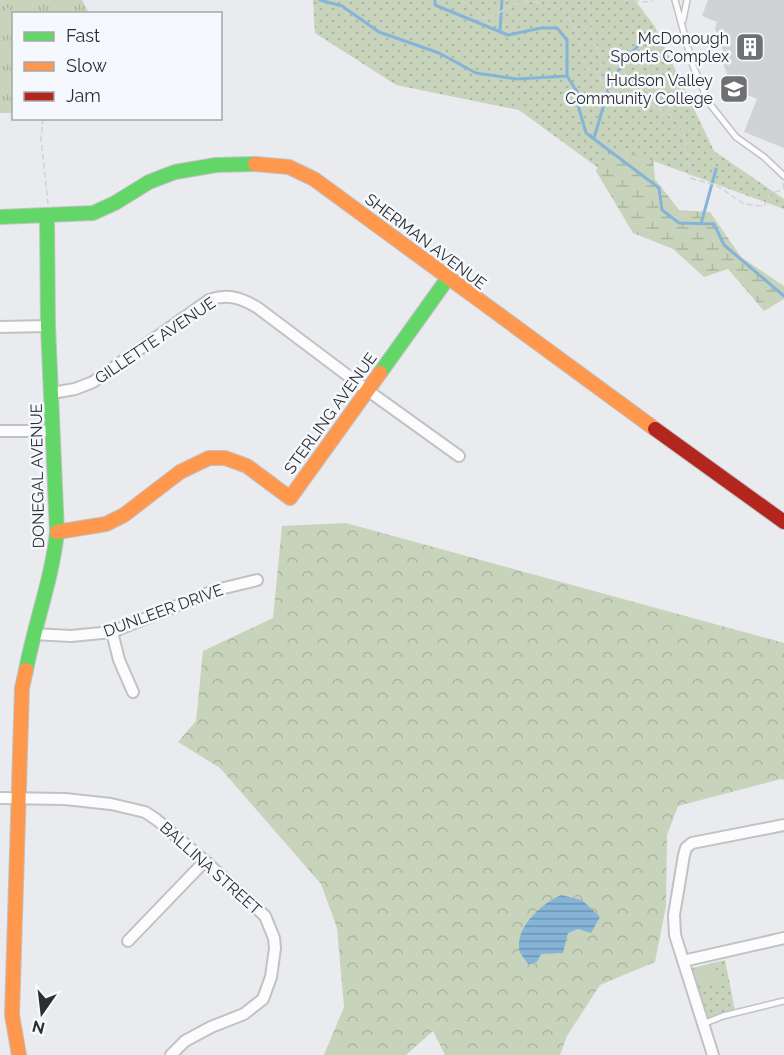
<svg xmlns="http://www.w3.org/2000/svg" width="784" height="1055" font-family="Raleway,sans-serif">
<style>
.grass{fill:url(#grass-tufts)}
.forest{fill:url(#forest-crowns)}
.wetland{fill:url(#wetland-marsh)}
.park{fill:url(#park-dots)}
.pitch{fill:#c7d4bb}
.water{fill:url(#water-rules)}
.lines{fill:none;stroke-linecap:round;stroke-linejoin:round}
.stream{stroke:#86b4d8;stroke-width:3}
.building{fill:#d1d2d4}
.lane-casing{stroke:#c1c2c5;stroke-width:8}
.street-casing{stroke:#c1c2c5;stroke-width:14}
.fast-casing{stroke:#c1c2c5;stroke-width:16}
.slow-casing{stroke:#c1c2c5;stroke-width:16}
.jam-casing{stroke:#c1c2c5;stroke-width:16}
.path{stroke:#d3d3d4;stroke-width:1.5;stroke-dasharray:6 3;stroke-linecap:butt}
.lane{stroke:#fcfcfc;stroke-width:5}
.street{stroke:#fcfcfc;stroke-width:10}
.fast{stroke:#63d668;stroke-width:14}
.slow{stroke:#ff974d;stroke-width:14}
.jam{stroke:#b3261e;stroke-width:14}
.labels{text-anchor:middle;stroke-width:5;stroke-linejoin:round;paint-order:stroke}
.poi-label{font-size:16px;fill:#2d2e30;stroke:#f5f8fd;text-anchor:end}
.street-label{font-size:16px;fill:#2d2e30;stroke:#f5f8fd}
</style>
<defs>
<pattern id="grass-tufts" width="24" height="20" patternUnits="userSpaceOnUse" patternTransform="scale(1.5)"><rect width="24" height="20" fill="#c7d4bb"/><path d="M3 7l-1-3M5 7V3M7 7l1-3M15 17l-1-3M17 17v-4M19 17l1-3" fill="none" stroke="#abb6a1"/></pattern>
<pattern id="forest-crowns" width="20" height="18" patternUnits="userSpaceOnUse" patternTransform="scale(1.5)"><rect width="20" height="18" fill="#c7d4bb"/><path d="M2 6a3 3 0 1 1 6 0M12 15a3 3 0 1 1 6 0" fill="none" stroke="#abb6a1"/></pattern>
<pattern id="wetland-marsh" width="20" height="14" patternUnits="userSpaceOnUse" patternTransform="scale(1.5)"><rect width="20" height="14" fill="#c7d4bb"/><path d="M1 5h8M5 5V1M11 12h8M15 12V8" fill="none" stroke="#abb6a1"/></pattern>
<pattern id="park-dots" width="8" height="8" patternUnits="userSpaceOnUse" patternTransform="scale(1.5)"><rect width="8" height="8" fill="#c7d4bb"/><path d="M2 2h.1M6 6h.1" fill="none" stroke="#abb6a1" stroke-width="1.8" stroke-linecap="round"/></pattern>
<pattern id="water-rules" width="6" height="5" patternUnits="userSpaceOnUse" patternTransform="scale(1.5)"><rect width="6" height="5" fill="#86b4d8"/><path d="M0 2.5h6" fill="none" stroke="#6e93b0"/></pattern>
</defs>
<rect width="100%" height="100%" fill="#e9ebee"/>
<!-- grass -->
<path class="grass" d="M0 0H82L89 13 14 14 13 113H0Z"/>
<!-- forest -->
<path class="forest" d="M346 523 784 643V780L781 779 678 806 667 835 666 906 655 962 600 985 567 1036 560 1055H445L433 1031 406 1055H324L344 1007 337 928 321 884 220 768 178 742 196 721 203 651 273 618 282 526Z"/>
<!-- wetland -->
<path class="wetland" d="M616 118 652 148 655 179 679 210 710 212 741 257 784 286V299L764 311 728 269 704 277 673 249 633 233 596 171Z"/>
<!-- park -->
<path class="park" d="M313 0H635L655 27 714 151 784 199V209L618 148 601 170 519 110 396 85 315 33Z
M725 960 735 1010 708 1019 692 968Z"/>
<!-- pitch -->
<path class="pitch" d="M713 964 719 982 702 988 695 970Z"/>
<!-- water -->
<path class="water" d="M561 895 582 900 600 917 591 933 578 929 568 933 563 953 541 954 537 962 528 964C525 959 519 954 519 947 518 924 543 903 561 895Z"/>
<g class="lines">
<!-- stream -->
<path class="stream" d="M320 0 342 6 379 32 439 53 476 73 517 79 567 76
M435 0V5L508 35 541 28H557L567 40V76L581 98 578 105 586 133 659 188 662 210 679 223 714 224 724 245 784 296
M500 31 502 0
M594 138 609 87 625 59 641 43
M701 224 716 169"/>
</g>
<!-- building -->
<path class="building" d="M708 0H784V148L744 132 757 99 733 89 722 61 724 53 715 29 717 22 702 16Z"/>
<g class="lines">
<!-- lane casing -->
<g class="lane-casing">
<path id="lane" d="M675 0 693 66 709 103 736 137 764 157 784 176
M683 20 687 0
M703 1024 723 1016 784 1001"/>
</g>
<!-- street casing -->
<g class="street-casing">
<path id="street" d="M0 327 48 326
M52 393 75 389 93 382 209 300C227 293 242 298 258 308L367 390 459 456
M0 431H53
M112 632 119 660 133 692
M33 634 71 636 112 632 216 590 257 580
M0 798 65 799 111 804 145 812 157 820 205 861 265 916 274 938 275 948 271 977 263 999 244 1014 211 1027 185 1041 171 1055
M128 941 205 861
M683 961 784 938
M713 1055 675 935 674 915 684 855 686 848 692 843 784 825"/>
</g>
<!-- fast casing -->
<g class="fast-casing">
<path id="fast" d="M0 217 93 213 115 203 149 182 175 172 216 165 255 164
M380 373 448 278
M26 670C35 623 52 579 57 532L48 326 47 216"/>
</g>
<!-- slow casing -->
<g class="slow-casing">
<path id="slow" d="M255 164 289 167 314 179 655 429
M57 532 106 524 124 515 180 472 209 458H225L247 466 290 498 380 373
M19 1055 12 1015 22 688 26 670"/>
</g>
<!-- jam casing -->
<g class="jam-casing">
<path id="jam" d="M655 429 784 522"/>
</g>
<!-- path -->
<path class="path" d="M0 0 14 18
M461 0 487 19C508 9 512 1 536 2L537 0
M588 0 592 33 602 64 598 73
M624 0 646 2 652 0
M536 2C545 5 556 6 563 12 579 24 581 50 585 68L598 73 604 89C623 95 670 108 680 126 688 141 688 162 690 178L716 185 744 204 764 206 771 193 783 190
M43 118 41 139 48 204
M783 183 784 190"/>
<!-- lane -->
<use href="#lane" class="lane"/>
<!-- street -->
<use href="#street" class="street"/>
<!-- fast -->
<use href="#fast" class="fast"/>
<!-- slow -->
<use href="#slow" class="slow"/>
<!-- jam -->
<use href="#jam" class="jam"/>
</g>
<!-- icons -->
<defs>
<g id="building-square" transform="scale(1.5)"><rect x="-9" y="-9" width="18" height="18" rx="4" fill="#6f7072" stroke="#f5f8fd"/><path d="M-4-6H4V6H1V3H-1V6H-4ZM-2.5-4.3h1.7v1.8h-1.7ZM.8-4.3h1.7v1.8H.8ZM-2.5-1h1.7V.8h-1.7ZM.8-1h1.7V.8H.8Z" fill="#fff"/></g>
<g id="university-square" transform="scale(1.5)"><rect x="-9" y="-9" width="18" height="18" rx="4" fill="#6f7072" stroke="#f5f8fd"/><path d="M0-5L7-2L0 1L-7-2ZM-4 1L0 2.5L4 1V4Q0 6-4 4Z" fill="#fff"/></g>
</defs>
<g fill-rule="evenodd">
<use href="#building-square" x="750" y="47"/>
<use href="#university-square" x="734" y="89"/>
</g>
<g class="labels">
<!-- poi labels -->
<g class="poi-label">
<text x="729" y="44">McDonough<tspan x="729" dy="18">Sports Complex</tspan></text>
<text x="713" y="86">Hudson Valley<tspan x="713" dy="18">Community College</tspan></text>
</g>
<!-- street labels -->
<g class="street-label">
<text transform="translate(426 241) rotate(37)" y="6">SHERMAN AVENUE</text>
<text transform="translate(155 340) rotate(-34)" y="6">GILLETTE AVENUE</text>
<text transform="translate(330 413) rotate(-54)" y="6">STERLING AVENUE</text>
<text transform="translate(37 476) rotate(-91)" y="6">DONEGAL AVENUE</text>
<text transform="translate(163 610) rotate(-20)" y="6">DUNLEER DRIVE</text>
<text transform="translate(211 868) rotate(42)" y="6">BALLINA STREET</text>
</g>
</g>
<!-- legend -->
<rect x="12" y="12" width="210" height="108" fill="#f5f8fd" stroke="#a5a7ab" stroke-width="1.5"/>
<rect x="24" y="32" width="30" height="9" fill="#63d668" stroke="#a5a7ab" stroke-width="1.5"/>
<text x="66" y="42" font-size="18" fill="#2d2e30">Fast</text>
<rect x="24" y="62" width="30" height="9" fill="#ff974d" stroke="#a5a7ab" stroke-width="1.5"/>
<text x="66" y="72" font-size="18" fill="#2d2e30">Slow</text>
<rect x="24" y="92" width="30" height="9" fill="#b3261e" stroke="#a5a7ab" stroke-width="1.5"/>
<text x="66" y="102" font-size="18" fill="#2d2e30">Jam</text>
<!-- north arrow -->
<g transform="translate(42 1013) rotate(194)" stroke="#f5f8fd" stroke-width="4.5" paint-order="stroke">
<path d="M0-4.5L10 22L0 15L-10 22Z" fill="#2d2e30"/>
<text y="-9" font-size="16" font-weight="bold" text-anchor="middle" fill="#2d2e30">N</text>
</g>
</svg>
